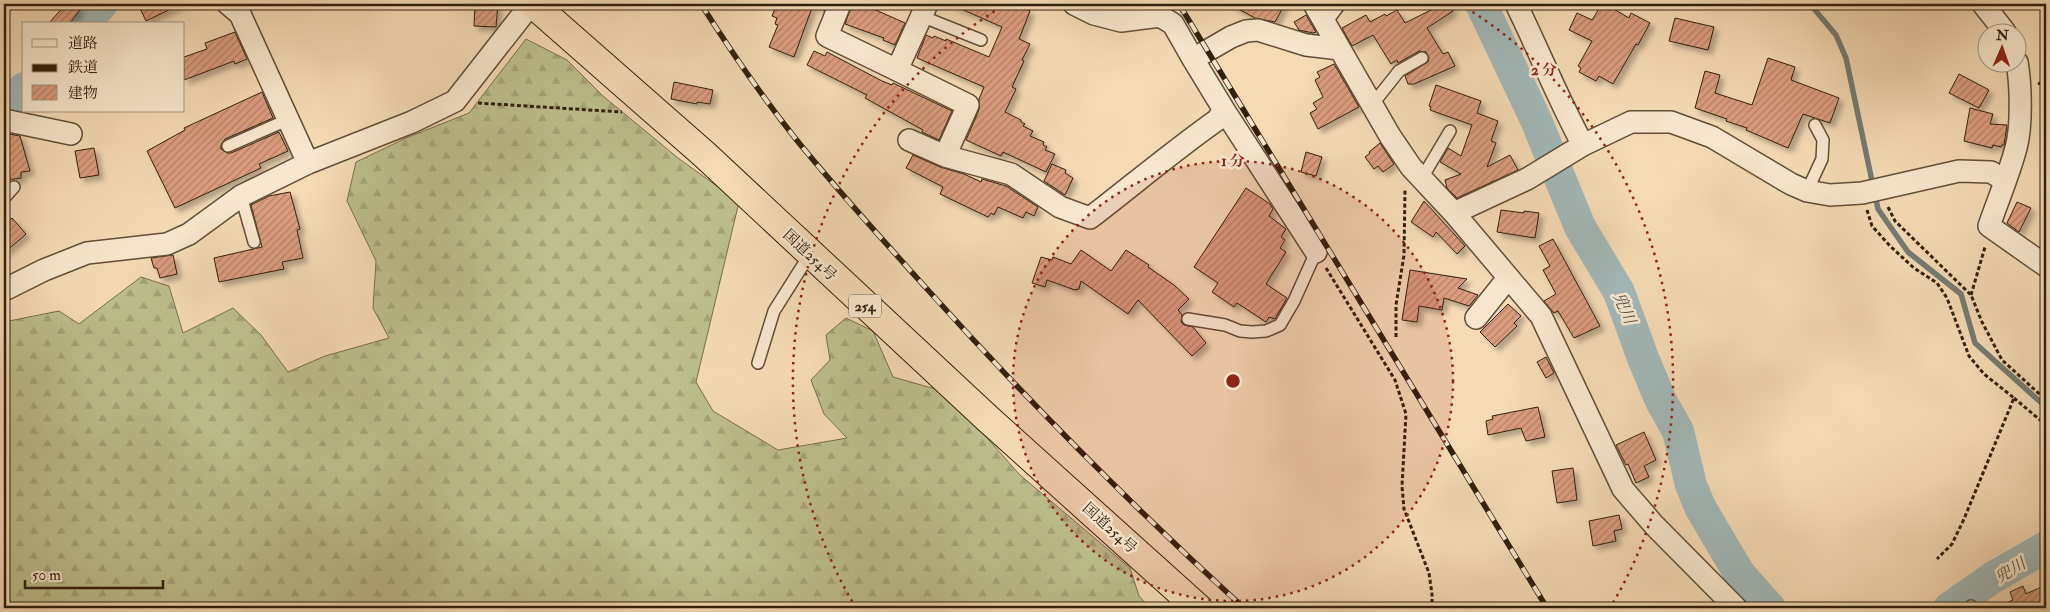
<svg xmlns="http://www.w3.org/2000/svg" width="2050" height="612" font-family="'IM FELL Double Pica','Noto Serif JP',serif">
<style>
.forest{fill:url(#forest-firs);stroke:#77704c}
.lines{fill:none;stroke-linecap:round;stroke-linejoin:round}
.stream{stroke:#757b74;stroke-width:5.5}
.river{stroke:#a2b8b8;stroke-width:32}
.building{fill:url(#building-hatch);stroke:#31200d;filter:url(#shadow)}
.lane-casing{stroke:#624e37;stroke-width:14}
.street-casing{stroke:#624e37;stroke-width:24}
.highway-casing{stroke:#31200d;stroke-width:30}
.path{stroke:#31200d;stroke-width:3;stroke-dasharray:4 2.5;stroke-linecap:butt}
.lane{stroke:#f8e7ce;stroke-width:11}
.street{stroke:#f8e7ce;stroke-width:21}
.highway{stroke:#f5dab4;stroke-width:28}
.rail-casing{stroke:#31200d;stroke-width:5.5}
.rail{stroke:#f8e7ce;stroke-width:4;stroke-dasharray:11;stroke-linecap:butt}
.ring{fill:none;stroke:#8f2418;stroke-width:2.5;stroke-dasharray:2.5 5}
.labels{text-anchor:middle;stroke-width:5;stroke-linejoin:round;paint-order:stroke}
.shield{fill:#f8e7ce;stroke:#6d5c47;stroke-width:1}
.shield-label{font-size:14px;font-weight:bold;fill:#31200d}
.street-label{font-size:15px;fill:#31200d;stroke:#f8e7ce}
.water-label{font-size:16px;font-style:italic;fill:#534e40;stroke:#f8e7ce}
.centre{fill:#8f2418;stroke:#f8e7ce;stroke-width:2.5}
.ring-label{font-size:15px;text-anchor:middle;font-weight:bold;fill:#8f2418;stroke:#f8e7ce;stroke-width:5;stroke-linejoin:round;paint-order:stroke}
</style>
<defs>
<pattern id="forest-firs" width="22" height="20" patternUnits="userSpaceOnUse" patternTransform="scale(1.25)"><rect width="22" height="20" fill="#bdbf8c"/><path d="M5 1l3.5 6h-7zM16 11l3.5 6h-7z" fill="#a3a478"/></pattern>
<pattern id="building-hatch" width="6" height="6" patternUnits="userSpaceOnUse" patternTransform="scale(1.25)"><rect width="6" height="6" fill="#db9d7e"/><path d="M-1 1l2-2M0 6l6-6M5 7l2-2" fill="none" stroke="#b28066"/></pattern>
<filter id="shadow"><feDropShadow dx="4.5" dy="4.5" stdDeviation="2.5" flood-color="#0004"/></filter>
</defs>
<rect width="100%" height="100%" fill="#f5dab4"/>
<filter id="stains"><feTurbulence type="fractalNoise" baseFrequency=".004" numOctaves="4"/><feColorMatrix values="0 0 0 0 .2 0 0 0 0 .09 0 0 0 0 .02 0 0 0 .5 -.17"/></filter>
<radialGradient id="worn" r=".72"><stop offset=".6" stop-color="#630" stop-opacity="0"/><stop offset="1" stop-color="#630" stop-opacity=".3"/></radialGradient>
<!-- forest -->
<path class="forest" d="M526 39 567 60 603 96 678 158 739 202 696 382 713 411 778 450 847 438 824 414 811 380 830 360 826 335 846 318 873 331 893 377 939 390 987 438 1020 475 1130 568 1139 596 1150 608H4V322L59 311 79 324 141 277 169 286 183 333 233 308 261 335 288 372 325 356 389 338 373 308 376 261 347 201 356 162 406 138 469 113Z"/>
<g class="lines">
<!-- stream -->
<path class="stream" d="M1810 4 1836 35 1846 58 1872 181
M1875 195 1878 209 1908 252 1961 294 1975 343 2046 407"/>
<!-- river -->
<path class="river" d="M1481 4 1536 120 1580 227 1619 292 1643 358 1661 401 1678 431 1691 485 1700 507 1739 573 1770 608
M84 24 102 4
M4 108 24 88
M1949 608 1992 578 2046 547"/>
</g>
<!-- building -->
<path class="building" d="M66 4H73L80 10 69 24H48Z
M138 4H181L146 21Z
M475 4H498L496 27 474 26Z
M777 4H827L824 10 813 5 794 57 769 47 778 25 775 24 777 18 772 16Z
M852 4H862L905 23 895 45 883 40 884 38 845 24Z
M950 4H1011L1030 11 1019 39 1030 44 1022 60 1024 61 1012 87 1016 89 1005 112 1021 120V122L1025 124 1023 126 1033 131 1030 136 1044 142 1043 145 1047 147 1045 150 1055 154 1046 172 1003 152 1001 156 966 140 979 110V99L984 87 917 58 926 35 933 38 934 36 946 41V39L989 57 1002 27Z
M1229 4H1285L1275 22 1255 18Z
M1443 4H1449L1453 11 1427 28 1443 54 1448 52 1455 66 1414 84H1408L1405 76 1428 62 1429 58 1426 52 1419 51 1398 63 1397 60 1391 64 1373 35 1352 46 1342 28 1366 15 1370 22 1385 14 1386 16 1397 10 1405 23Z
M1602 4H1605L1629 18 1631 13 1650 23 1638 45 1636 44 1613 84 1599 76 1596 81 1579 72 1581 68 1578 66 1592 41 1569 30 1577 13 1592 20Z
M1306 15 1316 32 1313 33 1299 30 1294 22Z
M1675 18 1714 27 1708 50 1669 41Z
M235 32 247 59 235 64 234 61 184 80V57L207 49 205 43Z
M814 51 825 56 827 52 882 81 892 85 893 83 952 111 939 140 922 132 923 130 865 98 867 95 807 65Z
M1768 58 1795 67 1791 80 1839 98 1830 123 1803 114 1788 148 1746 130 1747 128 1726 121 1727 119 1695 108 1705 71 1720 75 1715 93 1752 105Z
M1334 64 1359 107 1318 129 1310 113 1317 109 1313 103 1323 97 1315 80 1320 77 1317 72Z
M1959 74 1989 90 1979 108 1949 93Z
M674 82 713 90 710 104 697 102V104L671 99Z
M1436 85 1481 101 1477 113 1498 121 1491 141 1496 143 1487 167 1510 155 1518 170 1457 198 1447 188 1445 180 1461 174 1440 162 1448 148 1461 156 1472 125 1430 110 1431 107 1429 106Z
M262 92 273 118 225 139 221 145V149L227 153H231L279 132 288 151 259 164 261 168 175 208 147 151 185 130 184 128Z
M1970 108 1993 114 1990 124 2007 125 2004 145H2002L2001 147 1993 145 1992 148 1964 141Z
M4 133 20 136 30 171 21 172V178L6 180V175H4Z
M1380 143 1394 164 1383 172 1378 166 1374 169 1365 157 1370 153 1369 152Z
M94 148 99 175 80 178 75 151Z
M1306 152 1322 157 1316 176 1301 172Z
M913 155 940 167 964 174 981 182 982 179 1006 186 1038 207 1034 216 1026 212 1023 218 998 207 994 215 991 213 988 217 940 194 943 187 906 168Z
M1052 164 1066 170 1065 173 1073 178 1065 195 1044 181Z
M1246 188 1270 204 1273 209 1269 216 1286 229 1281 237 1285 240 1280 248 1286 252 1266 284 1287 298 1275 319 1269 317 1266 322 1237 303 1234 307 1212 292 1218 283 1194 267Z
M290 192 300 229 297 230 303 258 282 262 284 269 219 282 214 258 262 247 251 205 269 196Z
M1424 201 1465 246 1457 254 1436 232 1433 237 1411 222Z
M2017 202 2031 208 2019 232 2007 223Z
M1501 210 1524 213V211L1539 213 1535 238 1497 232Z
M12 218 26 234 4 253V225Z
M1553 239 1600 326 1574 338 1558 311 1554 313 1544 301 1556 294 1543 270 1550 266 1539 246Z
M1081 250 1111 271 1126 250 1149 265 1148 267 1174 285 1189 299 1178 310 1182 315 1181 322 1184 325 1193 327 1206 343 1192 356 1138 300 1128 314 1081 281 1079 289 1075 290 1047 280 1045 287 1032 283 1041 257 1052 260 1053 257 1071 264Z
M173 255 177 274 160 278 157 268H154L151 258Z
M1410 270 1467 279 1458 288 1478 295 1469 306 1444 298 1442 310 1419 306 1417 322 1402 320Z
M1508 304 1521 316 1514 323 1517 326 1495 347 1480 332Z
M1546 357 1554 373 1546 378 1537 362Z
M1538 407 1545 437 1526 441 1521 428 1488 435 1486 421 1493 419 1492 416Z
M1644 432 1656 460 1644 466 1649 477 1636 483 1628 464 1626 465 1616 445Z
M1573 468 1577 500 1557 503 1552 471Z
M1619 515 1622 529 1614 531 1616 541 1593 546 1589 521Z
M2046 585V608H1995L2013 600 2010 592 2023 586 2026 594Z"/>
<g class="lines">
<!-- lane casing -->
<g class="lane-casing">
<path id="lane" d="M921 16 981 40
M1325 24 1340 4
M1372 105 1399 71 1422 58
M228 146 287 120
M1422 178 1450 131
M1807 191 1822 159 1823 140 1815 125
M241 196 254 242
M4 198 14 187
M1188 319 1225 325 1240 331 1252 332 1266 331 1280 325 1294 301 1316 252
M758 363 774 311 810 254
M1971 606 1973 608"/>
</g>
<!-- street casing -->
<g class="street-casing">
<path id="street" d="M228 4 240 14 308 163
M840 4 827 36 897 70 927 4
M1074 4 1094 14 1121 21 1160 16 1173 24 1193 59 1231 37 1246 31 1258 30 1306 45 1340 49
M1314 4 1390 136 1411 167 1454 213 1541 316 1623 489 1654 525 1736 608
M1516 4C1539 51 1558 99 1583 145
M1983 4 2005 32
M2017 62C2021 85 2022 126 2016 148 2009 174 1998 200 1989 226L2046 266
M897 70 968 105 945 156 909 140
M1224 110 1316 252
M4 120 71 134
M945 156 1011 174 1060 207 1090 218C1133 185 1173 151 1217 120L1224 110 1193 59
M1454 213 1527 179 1583 145 1631 122H1671L1712 137 1791 184 1807 191 1830 195 1862 193 1959 171 1991 172 2004 180
M4 290 44 270 87 253 167 244 189 234 241 196 308 163 412 122 455 101 531 4
M1476 318 1508 278"/>
</g>
<!-- highway casing -->
<g class="highway-casing">
<path id="highway" d="M533 4 705 155 987 418 1198 608"/>
</g>
<!-- path -->
<path class="path" d="M2038 83 2046 86
M478 103 622 112
M1888 207 1895 221 1971 295 1982 322 2002 360 2046 400
M1867 210 1872 226 1890 246 1914 268 1937 283 1947 298 1969 356 1984 374 2014 398 1964 519 1952 544 1937 559
M1326 268 1395 380 1406 414 1402 486 1404 509 1429 573 1432 594V608
M1971 295 1985 247
M1396 337V305L1404 255 1405 189
M2014 398 2046 425"/>
<!-- lane -->
<use href="#lane" class="lane"/>
<!-- street -->
<use href="#street" class="street"/>
<!-- highway -->
<use href="#highway" class="highway"/>
<!-- rail casing -->
<g class="rail-casing">
<path id="rail" d="M701 4C730 50 761 95 795 138 837 190 882 239 927 289 1027 400 1133 507 1244 608
M1179 4 1547 608"/>
</g>
<!-- rail -->
<use href="#rail" class="rail"/>
</g>
<!-- distance rings -->
<circle cx="1233" cy="381" r="220" fill="#8f2418" fill-opacity=".12"/>
<g class="ring">
<circle cx="1233" cy="381" r="220"/>
<path d="M856 608A440 440 0 0 1 1006 4M1460 4A440 440 0 0 1 1610 608"/>
</g>
<g class="labels">
<!-- shield labels -->
<rect class="shield" x="849" y="294.5" width="32" height="23" rx="4"/>
<g class="shield-label">
<text x="865" y="311">254</text>
</g>
<!-- street labels -->
<g class="street-label">
<text transform="translate(810 255) rotate(43)" y="5">国道254号</text>
<text transform="translate(1110 528) rotate(42)" y="5">国道254号</text>
</g>
<!-- water labels -->
<g class="water-label">
<text transform="translate(1625 308) rotate(67)" y="6">兜川</text>
<text transform="translate(2010 570) rotate(-32)" y="6">兜川</text>
</g>
</g>
<circle cx="1233" cy="381" r="8" class="centre"/>
<g class="ring-label">
<text x="1544" y="75">2 分</text>
<text x="1233" y="166">1 分</text>
</g>
<!-- margin -->
<rect width="2050" height="612" fill="none" stroke="#f5dab4" stroke-width="20"/>
<rect x="5" y="5" width="2040" height="602" fill="none" stroke="#31200d" stroke-width="2.5"/>
<rect x="10" y="10" width="2030" height="592" fill="none" stroke="#31200d"/>
<!-- legend -->
<rect x="22" y="22" width="162" height="90" fill="#f8e7ce" stroke="#a89781"/>
<rect x="32" y="39" width="25" height="8" fill="#f8e7ce" stroke="#a89781"/>
<text x="68" y="48" font-size="15" fill="#31200d">道路</text>
<rect x="32" y="64" width="25" height="8" fill="#31200d" stroke="#a89781"/>
<text x="68" y="72" font-size="15" fill="#31200d">鉄道</text>
<rect x="32" y="85" width="25" height="15" fill="url(#building-hatch)" stroke="#a89781"/>
<text x="68" y="98" font-size="15" fill="#31200d">建物</text>
<!-- north arrow -->
<g transform="translate(2002 48) rotate(2)"><circle r="24" fill="#f8e7ce" stroke="#a89781"/>
<path d="M0-4L9 19L0 12L-9 19Z" fill="#8f2418"/>
<text y="-8" font-size="14" font-weight="bold" text-anchor="middle" fill="#31200d">N</text>
</g>
<!-- scale -->
<path d="M25 580v8h138v-8" fill="none" stroke="#31200d" stroke-width="2.5"/>
<text x="32" y="580" font-size="15" fill="#31200d" stroke="#f8e7ce" stroke-width="4" paint-order="stroke">50 m</text>
<rect width="100%" height="100%" filter="url(#stains)"/>
<rect width="100%" height="100%" fill="url(#worn)"/>
</svg>
